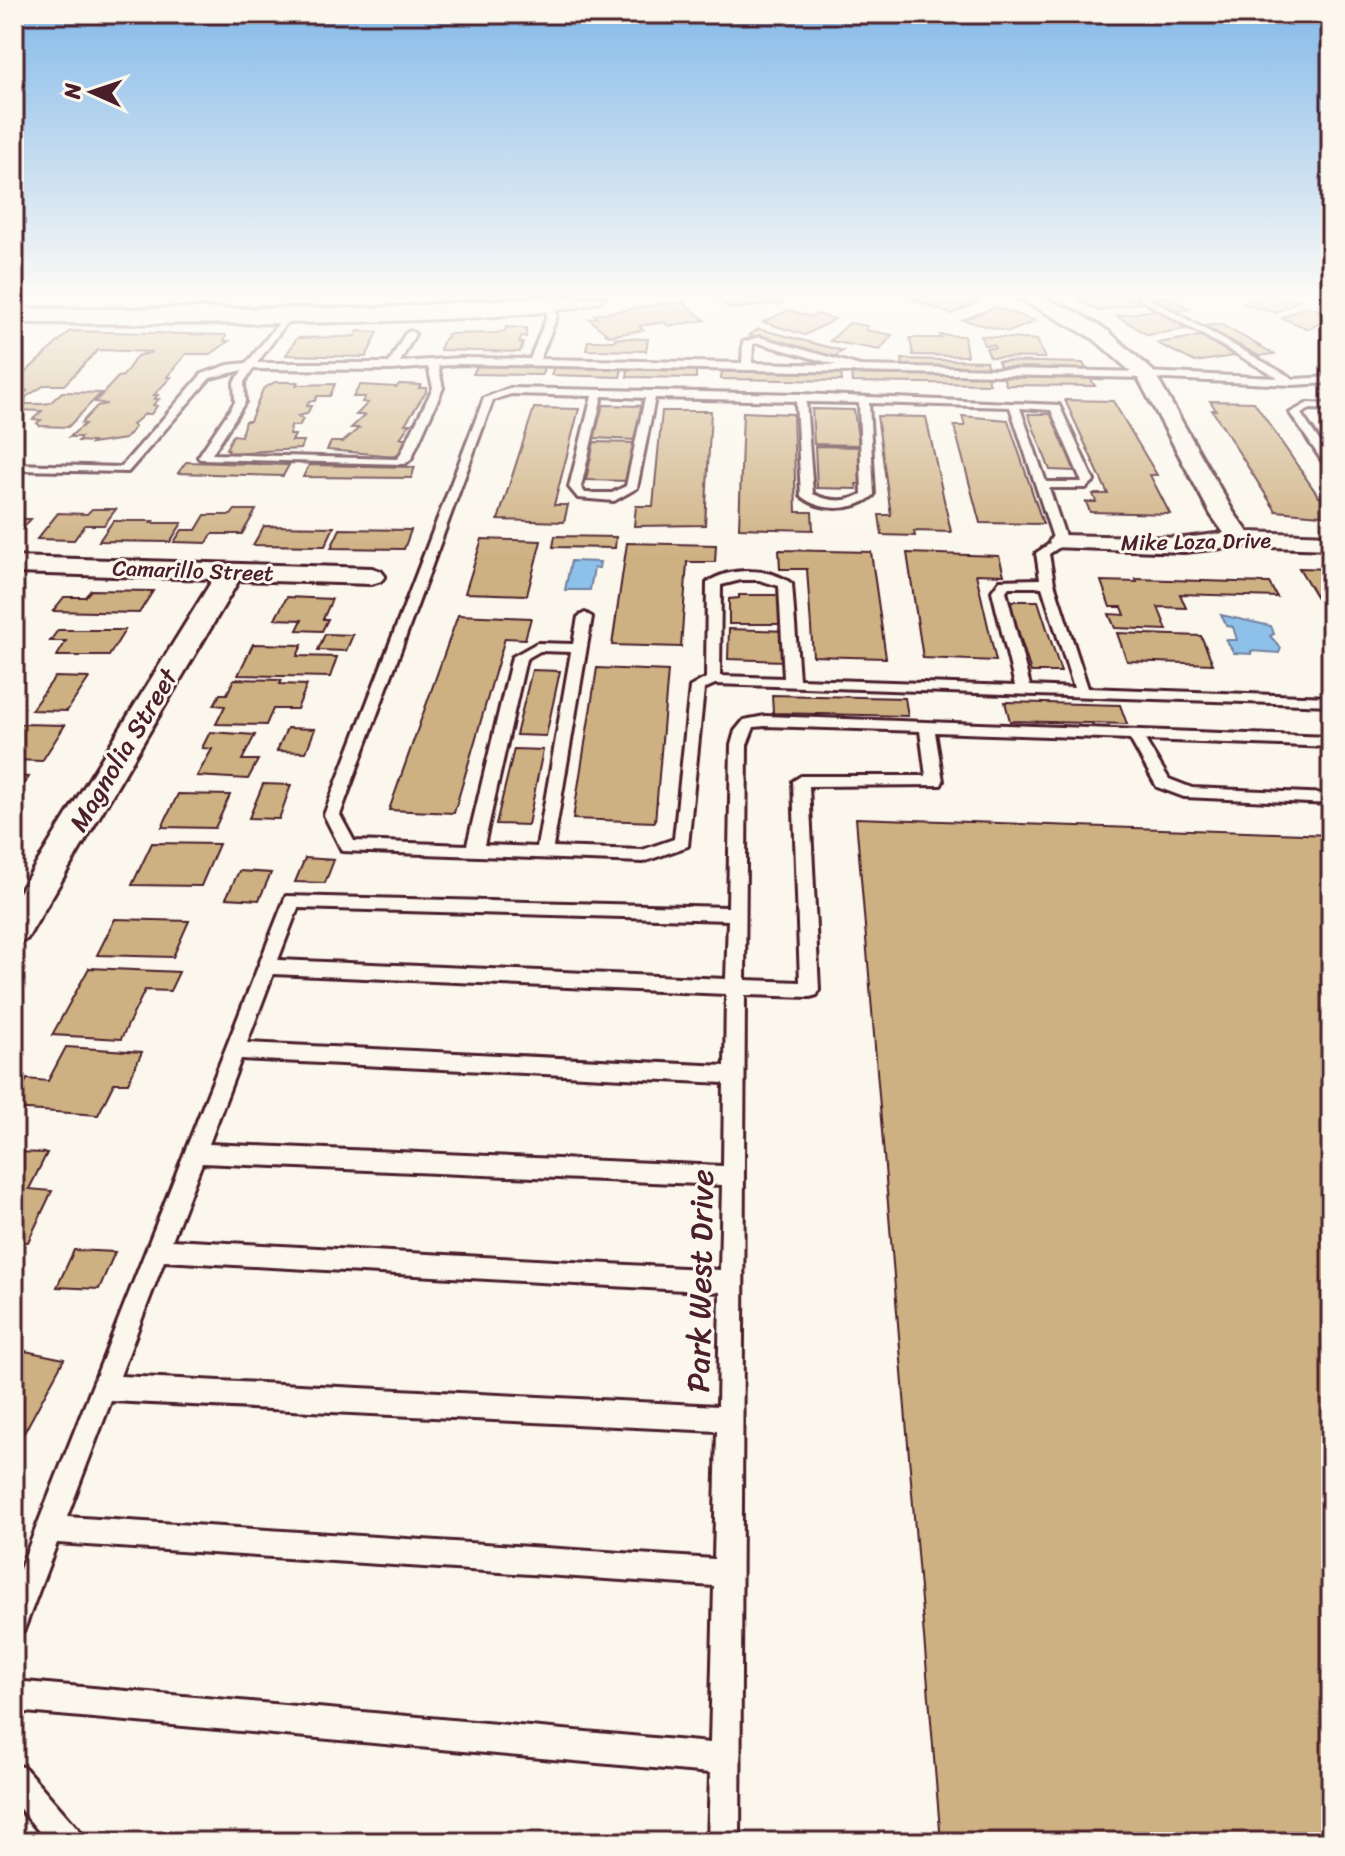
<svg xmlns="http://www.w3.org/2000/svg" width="1345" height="1856" font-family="Sriracha,sans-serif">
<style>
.water{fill:#8dc1ea;stroke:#72809e;stroke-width:2}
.building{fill:#ceb183;stroke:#4a1f2b;stroke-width:2}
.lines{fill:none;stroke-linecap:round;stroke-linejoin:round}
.service-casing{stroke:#4a1f2b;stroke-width:6}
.minor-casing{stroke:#4a1f2b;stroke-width:6}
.tertiary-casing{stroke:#4a1f2b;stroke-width:6}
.service{fill:#fbf7ec;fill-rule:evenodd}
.minor{fill:#fbf7ec;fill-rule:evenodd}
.tertiary{fill:#fbf7ec;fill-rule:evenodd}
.labels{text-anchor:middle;stroke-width:6;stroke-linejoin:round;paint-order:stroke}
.far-street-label{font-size:22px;fill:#4a1f2b;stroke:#fbf7ec}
.street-label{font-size:26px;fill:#4a1f2b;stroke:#fbf7ec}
.near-street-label{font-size:32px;fill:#4a1f2b;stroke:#fbf7ec}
</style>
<rect width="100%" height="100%" fill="#fbf7ec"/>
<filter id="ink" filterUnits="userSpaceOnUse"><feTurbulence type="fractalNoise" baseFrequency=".0125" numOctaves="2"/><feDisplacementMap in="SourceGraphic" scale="16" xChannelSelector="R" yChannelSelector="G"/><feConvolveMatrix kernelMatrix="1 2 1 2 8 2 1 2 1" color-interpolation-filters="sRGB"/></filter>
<g filter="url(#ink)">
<!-- water -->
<path class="water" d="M571 561 600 562 599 568H594L590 590H565Z
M1221 615 1271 626 1274 634 1270 636 1281 648 1279 653 1251 651V654L1234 653 1226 640H1237L1233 627 1227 626Z"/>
<!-- building -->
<path class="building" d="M715 297H772L781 303 731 309Z
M919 297H964L978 302 951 314 912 299Z
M1074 297H1128L1139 303 1098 311Z
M1152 297H1169L1190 309 1176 311Z
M1256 297H1287L1299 300 1276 313 1243 304Z
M675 302 684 303 705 320 668 326 664 322 639 326 643 330 609 336 589 319 597 318 594 315Z
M1305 306 1322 311 1319 312 1331 317 1309 329 1282 318Z
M995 307 1036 321 1009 332 963 320Z
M789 310 811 317 817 314 835 319 805 335 763 322Z
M1155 310 1187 329 1148 335 1117 316Z
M849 323 868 326 865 330 892 335 880 350 830 341Z
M1220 324 1274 354 1259 356 1205 326Z
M506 327 526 328V337L522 336 519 343H523L520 352 440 350 444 339 449 337H446L447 334 495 333 505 331Z
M759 329 843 351 834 357 749 335Z
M70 331 226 335 224 341H229L211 354H186L167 377H171L154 395H158L154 399H159L153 405 157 406 151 414H145L132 425 135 427 125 439 91 444 93 442 78 441 81 437H69L85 424 81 423 97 406 107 404 95 402 118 377 123 376 137 356 153 352 98 350 64 385H45L26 397 25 404H41L50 403 62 392 101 393 68 427 40 426 37 423 41 420 33 419 42 411 14 410V394L28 391 14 387V383Z
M358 331 378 332 366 357 286 355 297 338 345 337 355 336Z
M940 335 964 336 967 356 913 355 910 338H941Z
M981 336 1037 340 1045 358 990 357 986 348H995L994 345H984Z
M1201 336 1234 356 1195 362 1157 343Z
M615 338 648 339 646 351 586 350 588 341H614Z
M902 359 986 361 988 368 903 367Z
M998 361 1083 363 1087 371 1001 369Z
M477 366 544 367 542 375 473 374Z
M554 367 622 369 620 377 551 375Z
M628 369 696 370V378L627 377Z
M722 371 841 373 842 381 721 379Z
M851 374 987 376 990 384 852 382Z
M1003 377 1090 378 1095 386 1006 385Z
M275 382H298L296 385 335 384 330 396H317L315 401H309L307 406H311L307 414 298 416 303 419 299 426H291L290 435H295L292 441H304L300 449 227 453 229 449H226L233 435 241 436 245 421H250L263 389Z
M399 384 421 385 419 388H426V392L405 424H410L400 438H407L401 452 395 456 327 450 331 442H343L359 428H351L365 415H356L368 403 362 402 365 397H353L360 385 397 387Z
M1065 400 1113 401 1157 475H1150L1170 514 1090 512 1086 502H1096L1093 494H1108Z
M1210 401 1254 402 1319 497H1331V516L1276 511 1212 410H1216Z
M603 405 645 406 637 440 594 438Z
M534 408 579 409 554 505H568L564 522 498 520Z
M812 409 854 410 859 445 814 444Z
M662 411H711L705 525 634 526 636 506H653Z
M743 412 793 414 796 512H812L813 530 739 528Z
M1028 414H1051L1075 471 1050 470Z
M877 416 926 417 951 532 914 531 915 536 882 535 879 515H891Z
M962 416 1008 420 1043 524 980 523 954 426H965Z
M594 442 637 443 631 481 586 480Z
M815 446 860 447 864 484H856L857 489 817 488Z
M186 462 289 465 283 476 178 473Z
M309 465 415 467 411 478 303 477Z
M92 509H116L104 525H85L74 540 37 539 58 513 87 514Z
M235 510H256L242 534H212L207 543 174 542 182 530H196L205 515H231Z
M14 519H31L14 538Z
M113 521H153L151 523H182L170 542 99 541Z
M264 526 334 527 325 546 253 545Z
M340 529 411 530 404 549 331 548Z
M555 536 616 537 615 548 553 547Z
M482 539 541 541 527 595 465 593Z
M627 543 716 545 715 562H687L681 647 612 645Z
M779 550 871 552 886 658 813 656 807 569H780Z
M907 553 999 556 1004 575 976 574 996 661 923 658Z
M1299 568 1331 569V630L1320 611H1325Z
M1136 579 1269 583 1277 597 1180 594 1186 608 1158 607 1167 630 1115 628 1109 614 1125 615 1122 607H1110L1101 581 1137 582Z
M91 590 153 591 139 613 53 611 64 597H85Z
M739 595H783L785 624H729V599L739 598Z
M287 597 332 599 323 619H328L322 631 297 630 302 620 275 619Z
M1009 601H1038L1061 672H1031Z
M458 615 531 618 525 639 505 638 454 813 389 810Z
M729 629 785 631V661L728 659Z
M58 630H125L109 656H57L66 641H50Z
M1117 633 1201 636 1213 664 1127 661Z
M325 634 353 635 346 651 318 650Z
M253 644 302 645 297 656 337 657 330 677 238 675Z
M597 668 668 671 655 822 573 819Z
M532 670 560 671 546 736 516 735Z
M55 677 89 678 67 711 31 710Z
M234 679 282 680 280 684 307 685 297 709H273L266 725 216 724 225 706 214 705 220 694H227Z
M772 695 905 698 908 716 773 713Z
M1005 702 1120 705 1127 724 1010 721Z
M21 724 65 725 42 761 14 760V730Z
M287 728 315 729 306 752 277 751Z
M210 732 255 735 242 760H258L248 779 197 776 212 749 202 748Z
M514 749 543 750 528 825 496 824Z
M14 776 29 777 14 799Z
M263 784 291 785 279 819 249 818Z
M178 794 230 795 215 828 162 827Z
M856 818 1331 835V1842H941Z
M152 843 219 844 201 886 132 885Z
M305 858 334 860 325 883 295 882Z
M239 871 271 873 259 900 226 898Z
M115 919 189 921 173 957 97 955Z
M89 968 179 972 170 991 145 990 121 1039 52 1035Z
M66 1047 142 1052 128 1083H114L98 1115 14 1109V1103L27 1079 48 1081Z
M14 1152 47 1153 29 1189 52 1191 28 1242 14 1241Z
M74 1250 115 1252 99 1289 57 1287Z
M20 1350 64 1359 24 1433 14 1432V1361Z"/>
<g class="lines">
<!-- service casing -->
<g class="service-casing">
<path id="service" d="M1137 297H1147L1294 379 1331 377V383L1292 385 1146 378 460 364 438 366 443 388 411 459 405 464 200 459 198 457 235 402 234 382 243 370 210 378 128 472 14 470V464L121 467 202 374 228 365 247 363 285 315 290 318 257 363H389L405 334 410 331 415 334 400 362 460 358 530 359 547 316 545 304 549 301 553 304 557 316 540 359 742 363 743 342 759 337 860 366 1146 372 1278 378ZM759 343 837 365 752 363 753 344ZM428 367 433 388 398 459 212 454 245 402 244 382 253 369 392 370Z
M14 347 21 349 14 354Z
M510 388 801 394 1059 405 1094 481 1086 488H1049L1067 542 1049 554 1054 583 1088 688 1331 697V705L715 684 704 689 688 846 643 862 342 851 324 815 484 398ZM511 394 592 396 569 487 578 498 614 501 637 488 655 398 796 401 801 496C820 512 855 512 874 495L869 403 1010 407 1054 541 1036 553 1040 579 1000 580 992 591 1015 686 799 679 792 584C771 567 728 567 707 583L706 678 690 687 674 839 642 850 553 847 592 617 585 613 578 617 573 644 537 643 512 657 467 845 354 841 340 815 493 400ZM602 396 645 398 626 486 612 493H585L581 487ZM806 402 859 403 862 494C846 503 830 502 813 494ZM1020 408 1051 410 1082 482H1046ZM741 580H759L779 586 784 678 720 676 721 585ZM1009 587H1042L1074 688 1030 686 1006 591ZM540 651 571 652 537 847 484 845 526 659Z
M1308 403 1331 404V410L1310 409 1301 414 1331 458V469L1327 468 1290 413Z
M765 716 1331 737V747L1145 740 1169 779 1192 788 1331 794V804L1184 797 1157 787 1130 739 935 732 943 781 941 785 809 786 819 990 817 995 810 997 745 995 740 1842H708L710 1773 14 1711V1681L710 1743 714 1586 57 1543 24 1630 14 1634V1584L286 896 728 907 731 745 735 731 744 720ZM765 726 920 731 926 776H801L793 781 800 982 745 980 747 745 754 727ZM298 908 728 920 726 979 278 960ZM273 974 726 994 725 1066 247 1043ZM241 1059 724 1083 723 1166 209 1144ZM202 1163 722 1185 720 1270 172 1240ZM164 1261 720 1292 718 1406 120 1376ZM111 1401 717 1431 714 1559 67 1517Z
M14 1764 25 1768 80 1831 85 1842H48L14 1802Z"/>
</g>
<!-- minor casing -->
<g class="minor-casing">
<path id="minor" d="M1017 297H1041L1076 312 1108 331 1153 371 1234 513 1248 532 1331 535V549L1241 546 1184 552 1052 547 1049 542 1052 537 1061 535 1184 538 1224 533 1211 515 1138 378 1094 339Z
M14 557 372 568 381 571 385 576 381 581 372 584 239 580 27 939 14 943V900L213 579 14 573Z"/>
</g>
<!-- tertiary casing -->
<g class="tertiary-casing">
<path id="tertiary" d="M540 297H605C580 330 85 323 14 323V309L377 308Z"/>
</g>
<!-- service -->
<use href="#service" class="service"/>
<!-- minor -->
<use href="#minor" class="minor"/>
<!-- tertiary -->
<use href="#tertiary" class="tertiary"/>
</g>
</g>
<!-- sky -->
<linearGradient id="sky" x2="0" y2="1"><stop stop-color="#83b9e9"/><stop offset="0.53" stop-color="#fdfbf6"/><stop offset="1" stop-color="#fdfbf6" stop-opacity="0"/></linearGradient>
<rect width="1345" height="557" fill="url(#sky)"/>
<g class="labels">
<!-- far-street labels -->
<g class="far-street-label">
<text transform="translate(1196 541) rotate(-1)" y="8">Mike Loza Drive</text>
<text transform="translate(193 570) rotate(2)" y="8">Camarillo Street</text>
</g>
<!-- street labels -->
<g class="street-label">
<text transform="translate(123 750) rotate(-59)" y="9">Magnolia Street</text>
</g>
<!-- near-street labels -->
<g class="near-street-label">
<text transform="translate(700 1281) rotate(-89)" y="11">Park West Drive</text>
</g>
</g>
<!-- margin -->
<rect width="1345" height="1856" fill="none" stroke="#fbf7ec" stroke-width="48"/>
<rect x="24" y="24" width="1297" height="1808" fill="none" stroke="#4a1f2b" stroke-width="3" filter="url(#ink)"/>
<!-- north arrow -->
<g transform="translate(92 92) rotate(273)" stroke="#fbf7ec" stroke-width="6" paint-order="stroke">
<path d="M0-6L14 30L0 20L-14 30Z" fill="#4a1f2b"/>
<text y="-12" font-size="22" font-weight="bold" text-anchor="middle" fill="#4a1f2b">N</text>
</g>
</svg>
